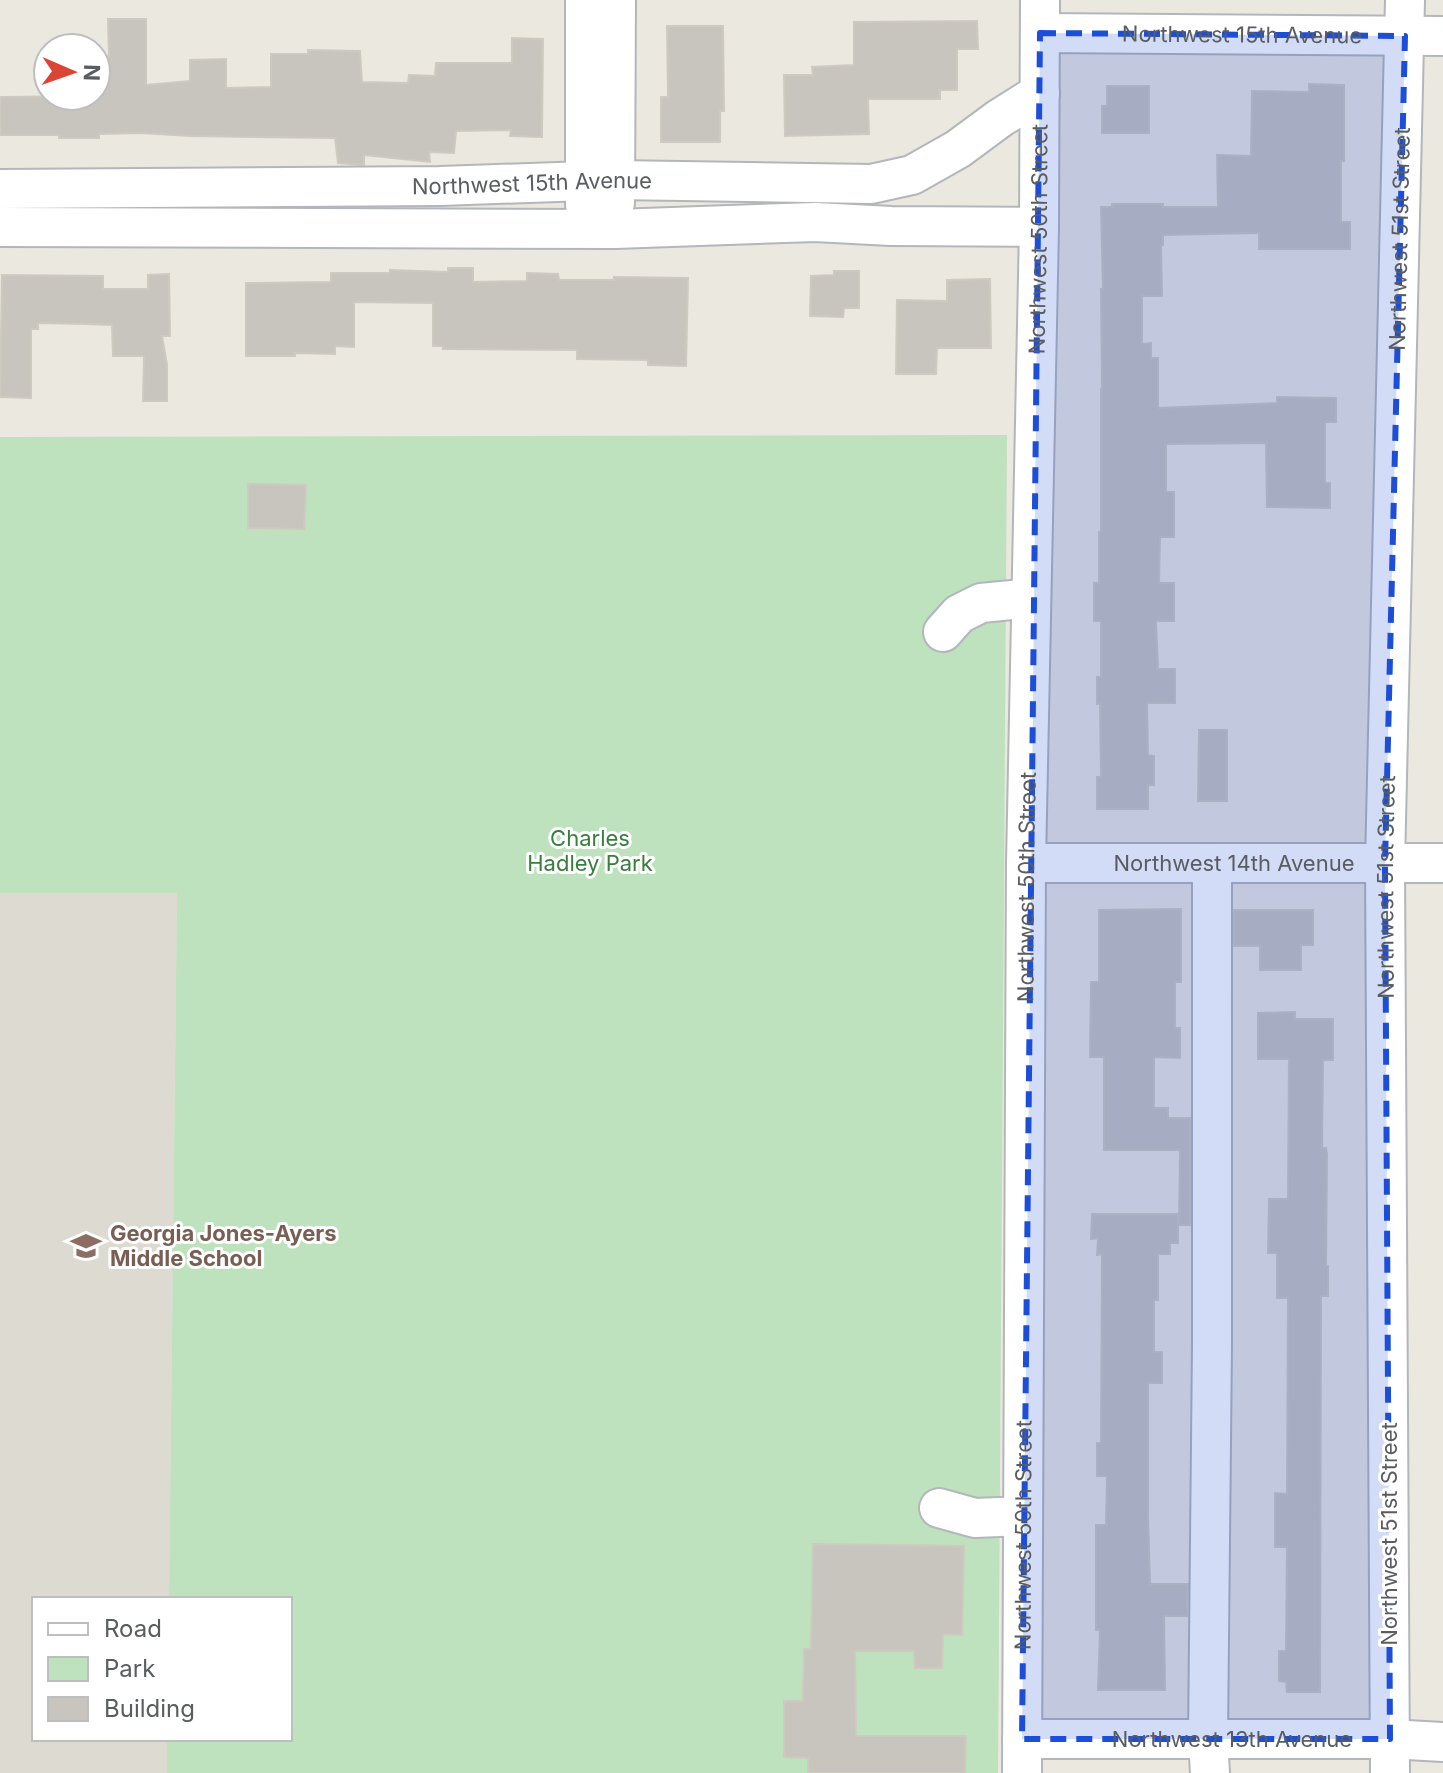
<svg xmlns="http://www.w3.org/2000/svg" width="1443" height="1773" font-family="Inter,sans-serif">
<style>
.education{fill:#dddad1}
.green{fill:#bee1be}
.building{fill:#c8c5bf;stroke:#cfcabf;stroke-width:2}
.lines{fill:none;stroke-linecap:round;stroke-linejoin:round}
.minor-casing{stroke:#b3b6ba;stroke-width:42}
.minor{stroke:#fff;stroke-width:38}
.marked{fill:#1d4ed8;fill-opacity:0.2;stroke:#1d4ed8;stroke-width:6;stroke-dasharray:16 10;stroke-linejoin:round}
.labels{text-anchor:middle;stroke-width:6;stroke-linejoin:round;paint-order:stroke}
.street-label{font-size:22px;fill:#595c60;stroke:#fff}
.park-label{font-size:22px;fill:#3a7e3e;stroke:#fff}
.education-label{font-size:22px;font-weight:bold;fill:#785e54;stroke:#fff;text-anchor:start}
</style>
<rect width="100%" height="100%" fill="#ebe8e0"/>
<!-- education -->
<path class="education" d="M0 893H177L169 1599H34V1739H167V1773H0Z"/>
<!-- green -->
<path class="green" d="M1007 435 998 1773H167V1739H290V1599H169L177 893H0V437Z"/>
<!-- building -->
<path class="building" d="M108 19H146V85L190 81V60L226 59V88L271 87V54H308V50L360 51 362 82 408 83 409 75 435 76 436 63H512V38L543 39 542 137 510 136 511 130 456 131 454 153 429 152 430 162 364 155V165H361L338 163 335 138 190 136 141 133 99 134V138H59V135H0V97L96 96V56H109Z
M977 21 978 49H957V90H940V99H868L869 134 785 136 784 75H813L812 67 854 65V22Z
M667 26H723L724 111H720V142H661V97H668Z
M1309 84 1344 85V161H1341V222H1350V249H1259V233L1163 235V245H1161L1162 296H1142V344L1151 343V358H1158V408L1277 403V397L1336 398V422H1325V483H1330V508L1267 507 1266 443 1166 444V492H1174V537H1160L1159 583H1174V621H1156L1158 669H1175V703H1147L1148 755 1154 756V785H1148V809H1097V777H1101L1100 704H1097V677H1101V621H1094V583H1099V532H1101V389H1102L1101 289H1103L1101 207H1112V204H1163V207H1218L1217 155 1251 156 1252 91 1309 92Z
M1107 86H1149V133H1102V106H1107Z
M448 268H473V282L527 281V273L558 274 559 280H614V277L688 278 686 366 648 365V360L577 359V350L443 349V346H433V303L354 302V347L335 346V354L295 353V356H246V283L331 282V273H390V270L448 272Z
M834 271H859V308H844L843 317 810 316 811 276 834 275Z
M169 274 170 336H162L167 365V401H143L144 356H113L112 325 87 324 38 323V329H31V398L0 397 2 275 103 276V289H148V275Z
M990 279 991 348H937L936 374H896L897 300 947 301V280Z
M248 484 306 485 304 529 248 528Z
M1199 730H1227V801H1198Z
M1181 909V982H1175V1028H1180V1058L1154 1057V1108H1168V1118H1190V1225H1179L1180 1150H1104V1057H1090L1091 982H1099V910Z
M1234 910H1313V945H1301V970H1260V946H1234Z
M1295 1012V1019H1333V1060H1323L1322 1148H1326L1327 1154 1326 1266H1328V1296H1321L1320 1692H1287L1286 1682 1279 1681V1651H1286L1287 1547H1275V1493L1287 1494 1288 1298H1277V1253H1268L1269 1199H1288L1289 1059H1258V1013Z
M1092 1214H1178V1243H1170V1254H1158V1300H1154V1352H1162V1383H1148V1514L1150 1584H1188L1187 1616H1164L1165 1690H1098L1100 1630H1096V1525H1106L1107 1476H1097V1443H1101L1102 1254 1097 1255 1098 1238 1091 1239Z
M813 1544 964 1546 962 1635 943 1634 942 1668H915L914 1651H855L856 1736H966L965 1773H808V1758L784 1757V1701H803L804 1649H811Z"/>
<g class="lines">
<!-- minor casing -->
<g class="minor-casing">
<g id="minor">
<path id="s1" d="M1040 33 1443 36"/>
<path id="s2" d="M0 189 440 186 615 180 871 184 912 175 958 149 1000 118 1040 93"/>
<path d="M615 203 616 0"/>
<path d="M585 205V0"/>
<path d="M0 227 615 229 815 222 891 226 1039 227"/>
<path d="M943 632 959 614 981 603 1031 598"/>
<path id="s3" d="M1026 863H1443"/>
<path d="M939 1508 975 1518 1023 1516"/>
<path id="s4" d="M1022 1739H1390L1443 1742"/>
<path id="s5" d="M1022 1773 1026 863 1039 227 1040 0"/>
<path d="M1210 1773 1208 1739 1212 1344V864"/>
<path id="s6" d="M1390 1773 1385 864 1405 0"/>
</g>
</g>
<!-- minor -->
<use href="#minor" class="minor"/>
</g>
<!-- marked area -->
<path class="marked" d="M1040 33 1405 36 1385 864 1390 1739H1022Z"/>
<!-- icons -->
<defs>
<g id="school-bare" transform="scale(2.4)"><path d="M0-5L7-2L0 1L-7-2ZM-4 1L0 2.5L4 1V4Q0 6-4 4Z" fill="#8d6e63" stroke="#fff" stroke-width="2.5" paint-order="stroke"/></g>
</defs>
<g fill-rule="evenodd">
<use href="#school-bare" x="86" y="1246"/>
</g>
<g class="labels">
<!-- street labels -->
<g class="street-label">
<text dy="8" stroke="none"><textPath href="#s1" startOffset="202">Northwest 15th Avenue</textPath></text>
<text dy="8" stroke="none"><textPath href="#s2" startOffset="532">Northwest 15th Avenue</textPath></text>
<text dy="8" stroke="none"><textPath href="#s5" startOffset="1534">Northwest 50th Street</textPath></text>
<text dy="8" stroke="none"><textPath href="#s6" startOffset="1534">Northwest 51st Street</textPath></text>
<text dy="8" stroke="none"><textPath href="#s3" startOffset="208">Northwest 14th Avenue</textPath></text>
<text dy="8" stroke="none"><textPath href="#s5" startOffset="886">Northwest 50th Street</textPath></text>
<text dy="8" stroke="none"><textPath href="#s6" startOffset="886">Northwest 51st Street</textPath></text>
<text dy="8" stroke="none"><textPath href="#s5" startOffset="238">Northwest 50th Street</textPath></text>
<text transform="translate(1389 1534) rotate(-90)" y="8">Northwest 51st Street</text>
<text dy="8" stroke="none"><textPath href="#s4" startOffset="210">Northwest 13th Avenue</textPath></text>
</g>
<!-- park labels -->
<g class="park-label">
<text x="590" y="846">Charles<tspan x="590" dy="25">Hadley Park</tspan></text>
</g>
<!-- education labels -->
<g class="education-label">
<text x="110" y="1241">Georgia Jones-Ayers<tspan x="110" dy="25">Middle School</tspan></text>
</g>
</g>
<!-- legend -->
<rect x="32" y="1597" width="260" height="144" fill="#ffffff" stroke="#bdbebf" stroke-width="2"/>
<rect x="48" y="1623" width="40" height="12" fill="#ffffff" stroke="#bdbebf" stroke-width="2"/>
<text x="104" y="1637" font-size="24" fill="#595c60">Road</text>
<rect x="48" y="1657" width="40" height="24" fill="#bee1be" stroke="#bdbebf" stroke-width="2"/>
<text x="104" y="1677" font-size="24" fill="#595c60">Park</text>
<rect x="48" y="1697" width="40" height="24" fill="#c8c5bf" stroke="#bdbebf" stroke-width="2"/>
<text x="104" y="1717" font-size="24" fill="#595c60">Building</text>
<!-- north arrow -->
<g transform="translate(72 72) rotate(92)"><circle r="38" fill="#ffffff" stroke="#bdbebf" stroke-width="2"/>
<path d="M0-6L14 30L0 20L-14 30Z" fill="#db4536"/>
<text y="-12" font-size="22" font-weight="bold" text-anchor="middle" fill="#595c60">N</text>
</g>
</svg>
